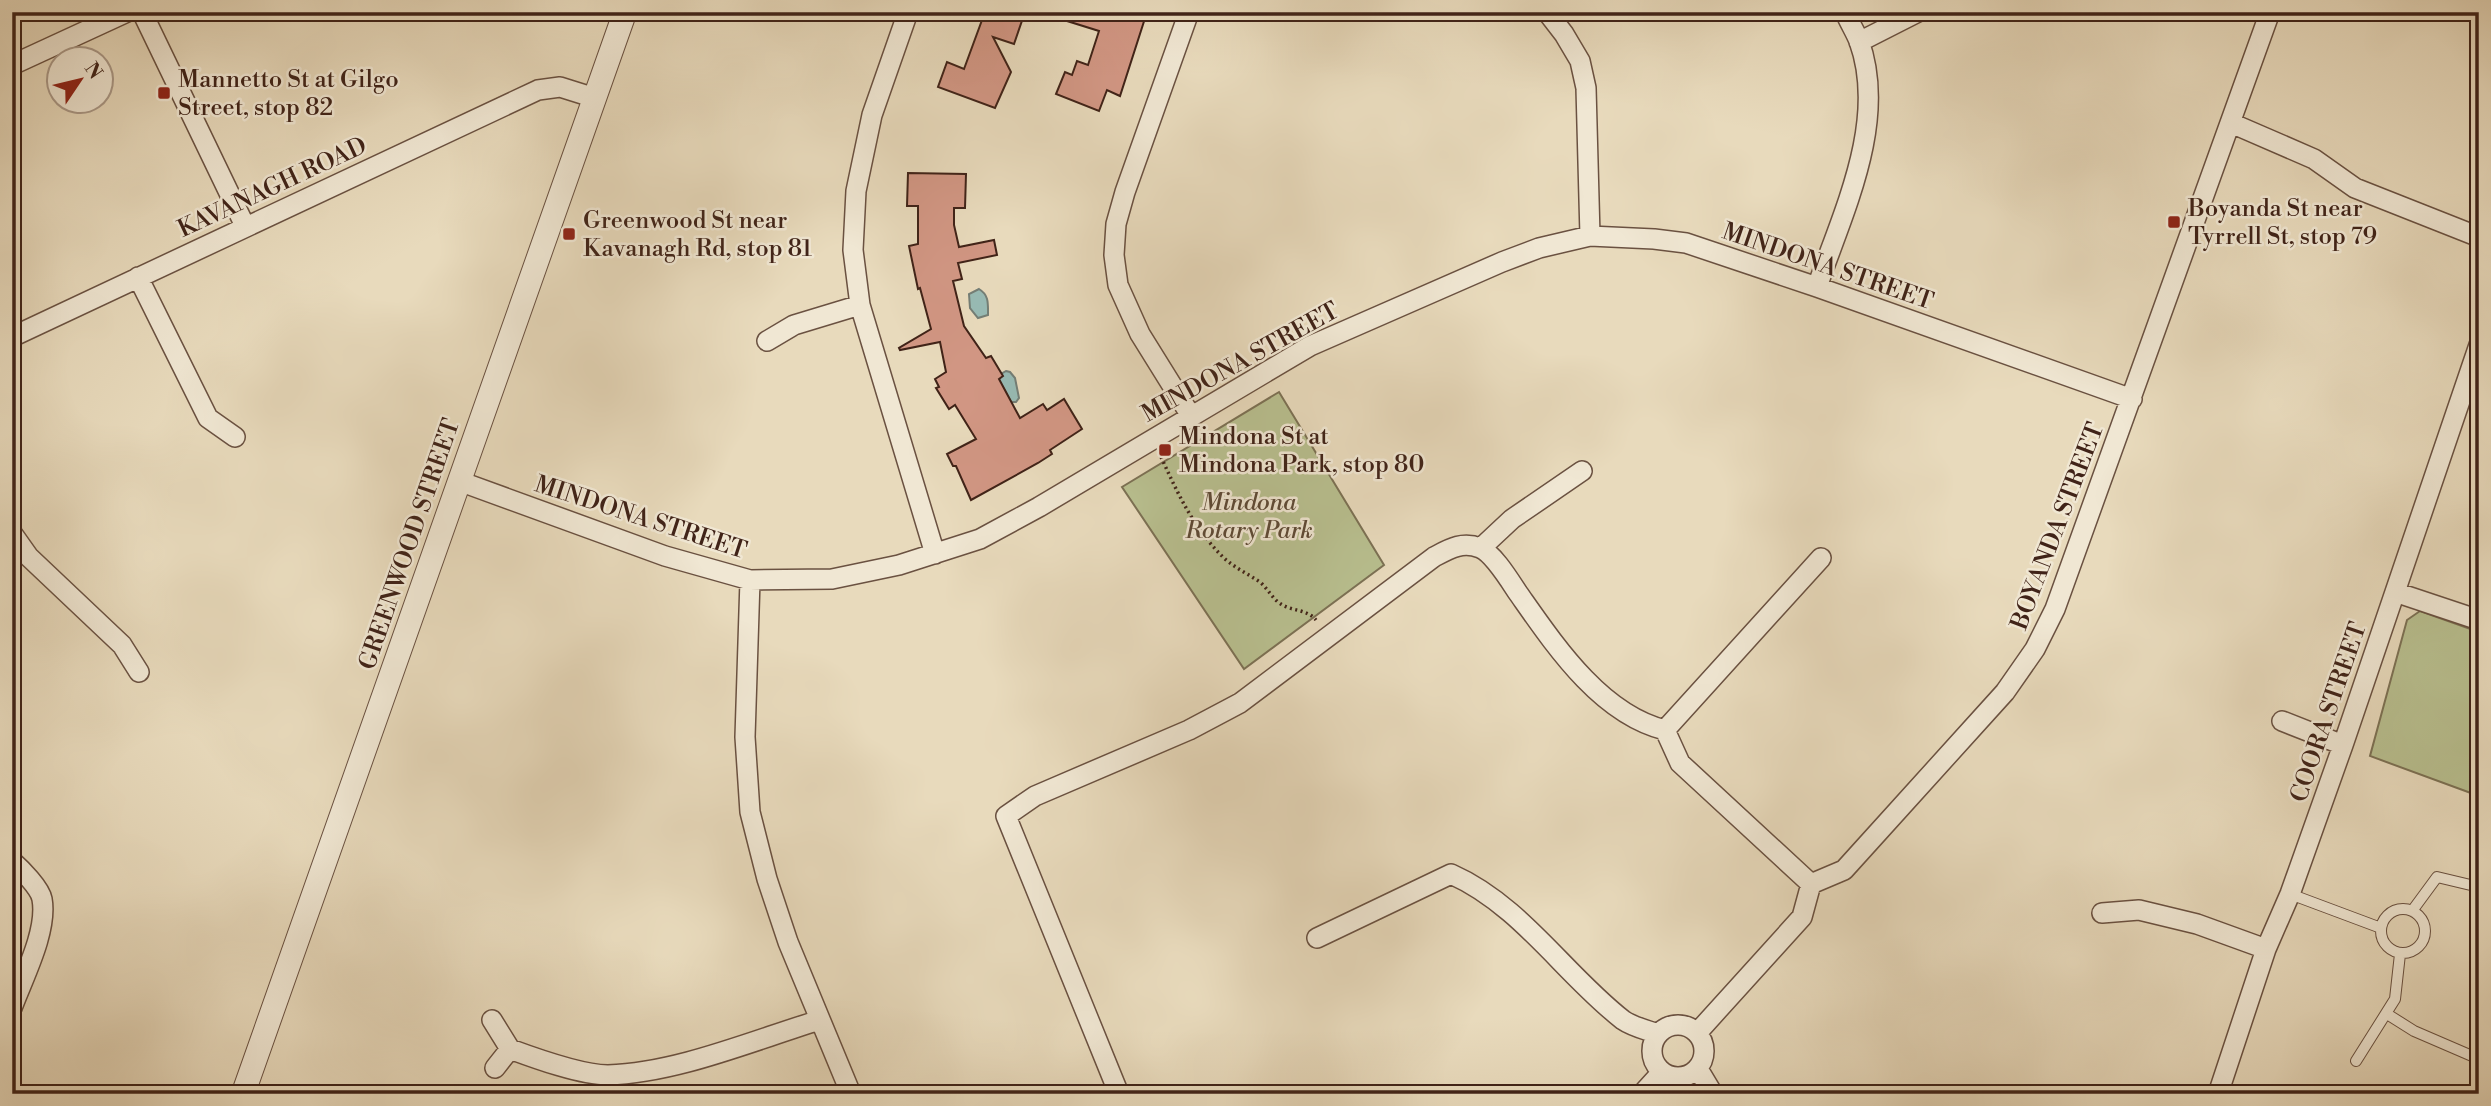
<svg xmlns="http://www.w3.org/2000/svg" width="2491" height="1106" font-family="'Libre Bodoni',serif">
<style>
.green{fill:#b8bf8f;stroke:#7c7154;stroke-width:2}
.water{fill:#97bab3;stroke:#747e75;stroke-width:2}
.building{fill:#d19683;stroke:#402318;stroke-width:2}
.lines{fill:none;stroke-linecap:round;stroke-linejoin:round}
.service-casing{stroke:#6a5141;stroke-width:12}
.minor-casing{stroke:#6a5141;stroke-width:22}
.tertiary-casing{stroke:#6a5141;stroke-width:25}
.path{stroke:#402318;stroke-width:3.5;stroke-dasharray:2 3.5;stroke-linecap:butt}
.service{stroke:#f0e7d3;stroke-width:10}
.minor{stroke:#f0e7d3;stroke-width:19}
.tertiary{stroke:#f0e7d3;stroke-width:23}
.poi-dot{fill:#8f2418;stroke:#f0e7d3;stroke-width:2.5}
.labels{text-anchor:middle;stroke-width:5;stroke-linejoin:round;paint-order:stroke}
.poi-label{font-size:24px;fill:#402318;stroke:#f0e7d3;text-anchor:start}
.street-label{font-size:24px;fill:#402318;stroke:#f0e7d3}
.park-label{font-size:24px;font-style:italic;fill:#5e4a36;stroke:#f0e7d3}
</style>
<rect width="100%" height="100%" fill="#e8dabc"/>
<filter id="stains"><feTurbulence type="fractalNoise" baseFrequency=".00286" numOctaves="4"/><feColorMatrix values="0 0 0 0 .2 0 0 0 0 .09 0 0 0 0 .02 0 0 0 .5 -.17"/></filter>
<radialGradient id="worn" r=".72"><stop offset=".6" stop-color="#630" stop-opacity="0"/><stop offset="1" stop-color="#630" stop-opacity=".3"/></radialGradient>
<!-- green -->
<path class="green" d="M1279 392 1384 565 1244 669 1122 487Z
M2420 611 2479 632V796L2370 756 2407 620Z"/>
<!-- water -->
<path class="water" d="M979 289C989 295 988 303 988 315L978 318 970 308 969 294Z
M1006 371 1010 372 1015 378 1019 398 1016 402H1011L999 380 1001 374Z"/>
<!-- building -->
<path class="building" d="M985 12H1025L1014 44 993 37 1011 72 995 108 938 87 947 62 964 69Z
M1052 12H1147L1120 96 1107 90 1099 111 1056 94 1065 72 1072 75 1077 61 1088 65 1099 31 1051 16Z
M908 173 966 174 965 208H954V225L959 247 994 240 997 255 958 263 962 279 953 281 964 326 986 358 991 356 1003 376 999 379 1020 418 1043 404 1047 410 1064 399 1082 429 1050 450 1052 454 1038 463 971 500 956 466H953L947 454 976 439 955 405 949 409 936 388 939 387 935 379 946 372 940 342 900 350 899 348 931 329 920 288 918 289 909 246 918 244V206H907Z"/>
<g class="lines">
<!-- service casing -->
<g class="service-casing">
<path id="service" d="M2290 894 2381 928
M2381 931a22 22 0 1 1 44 0a22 22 0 1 1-44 0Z
M2412 911 2437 877 2479 887
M2387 1014 2414 1031 2479 1059
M2356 1061 2395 999 2400 954"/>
</g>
<!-- minor casing -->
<g class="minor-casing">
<path id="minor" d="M142 12 245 226
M908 12 872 115 856 191 853 250 860 305 935 554
M1189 12 1125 192 1116 224 1114 255 1118 285 1140 334 1191 416
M1547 12 1564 34 1580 61 1586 88 1590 236
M1859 42 1918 12
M12 65 127 12
M2231 123 2314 159 2355 188 2479 237
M138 277 208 418 235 437
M1817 287C1843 212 1888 121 1859 41 1855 31 1849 22 1845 12
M12 337 538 90 560 87 595 98
M767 341 794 325 860 305
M459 481 665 556 750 580 832 579 899 565 980 539 1039 507 1310 346 1502 262 1539 248 1590 236 1654 239 1686 243 1817 287 2132 399
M12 533 29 557 122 645 139 672
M1481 548 1512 519 1582 471
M750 580 745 737 750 812 767 879 788 942 851 1094
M2395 592 2479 620
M2282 721 2343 745
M1665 730 1821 558
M12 861C21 869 40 888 42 899 48 931 23 978 12 1008
M2102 913 2139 910 2197 924 2266 949
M1317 938 1451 874C1521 905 1564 974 1623 1020 1633 1027 1647 1030 1658 1034
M492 1020 510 1049 495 1068
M1652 1051a26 26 0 1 1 52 0a26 26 0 1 1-52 0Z
M1697 1033 1802 917 1811 884 1844 870 2005 692 2035 649 2055 609 2270 12
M510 1049C537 1059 581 1075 608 1075 677 1073 754 1040 820 1020
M1698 1069 1713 1094
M1119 1094 1006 816 1035 796 1189 730 1240 703 1434 557C1449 549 1462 541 1480 548 1493 553 1510 581 1518 593 1554 644 1600 714 1665 730L1680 763 1811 884
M1642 1094 1662 1072
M2218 1094 2266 949 2290 894 2343 745 2479 345"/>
</g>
<!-- tertiary casing -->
<g class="tertiary-casing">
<path id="tertiary" d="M243 1094 625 12"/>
</g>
<!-- path -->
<path class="path" d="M1161 457C1178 494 1194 529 1224 558 1235 568 1248 574 1260 582 1267 588 1271 596 1278 602 1290 612 1306 608 1316 620"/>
<!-- service -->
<use href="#service" class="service"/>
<!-- minor -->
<use href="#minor" class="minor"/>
<!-- tertiary -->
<use href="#tertiary" class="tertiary"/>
</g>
<!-- markers -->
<g class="poi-dot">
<rect x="157" y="86" width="14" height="14" rx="3.5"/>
<rect x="2167" y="215" width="14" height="14" rx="3.5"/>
<rect x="562" y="227" width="14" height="14" rx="3.5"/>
<rect x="1158" y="443" width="14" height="14" rx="3.5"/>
</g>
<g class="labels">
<!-- poi labels -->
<g class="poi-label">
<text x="178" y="87">Mannetto St at Gilgo<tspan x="178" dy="28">Street, stop 82</tspan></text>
<text x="2188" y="216">Boyanda St near<tspan x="2188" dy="28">Tyrrell St, stop 79</tspan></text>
<text x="583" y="228">Greenwood St near<tspan x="583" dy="28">Kavanagh Rd, stop 81</tspan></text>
<text x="1179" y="444">Mindona St at<tspan x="1179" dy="28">Mindona Park, stop 80</tspan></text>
</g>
<!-- street labels -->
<g class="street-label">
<text transform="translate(272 187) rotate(-25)" y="8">KAVANAGH ROAD</text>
<text transform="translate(1828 266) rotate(19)" y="8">MINDONA STREET</text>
<text transform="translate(1240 362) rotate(-29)" y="8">MINDONA STREET</text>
<text transform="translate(641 517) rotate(18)" y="8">MINDONA STREET</text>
<text transform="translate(2057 526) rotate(-69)" y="8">BOYANDA STREET</text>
<text transform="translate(409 544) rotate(-71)" y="8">GREENWOOD STREET</text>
<text transform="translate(2328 712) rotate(-71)" y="8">COORA STREET</text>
</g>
<!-- park labels -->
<g class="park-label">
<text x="1249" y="510">Mindona<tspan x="1249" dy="28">Rotary Park</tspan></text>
</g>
</g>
<!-- margin -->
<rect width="2491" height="1106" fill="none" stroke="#e8dabc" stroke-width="42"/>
<rect x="14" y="14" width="2463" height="1078" fill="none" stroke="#402318" stroke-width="3.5"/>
<rect x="21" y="21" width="2449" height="1064" fill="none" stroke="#402318" stroke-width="2"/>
<!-- north arrow -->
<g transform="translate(80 80) rotate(55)"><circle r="33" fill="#f0e7d3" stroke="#aa9988" stroke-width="2"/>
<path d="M0-5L12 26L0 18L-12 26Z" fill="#8f2418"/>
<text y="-10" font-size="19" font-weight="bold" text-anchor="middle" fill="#402318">N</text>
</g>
<rect width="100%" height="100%" filter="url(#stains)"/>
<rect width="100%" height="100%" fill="url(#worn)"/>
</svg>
